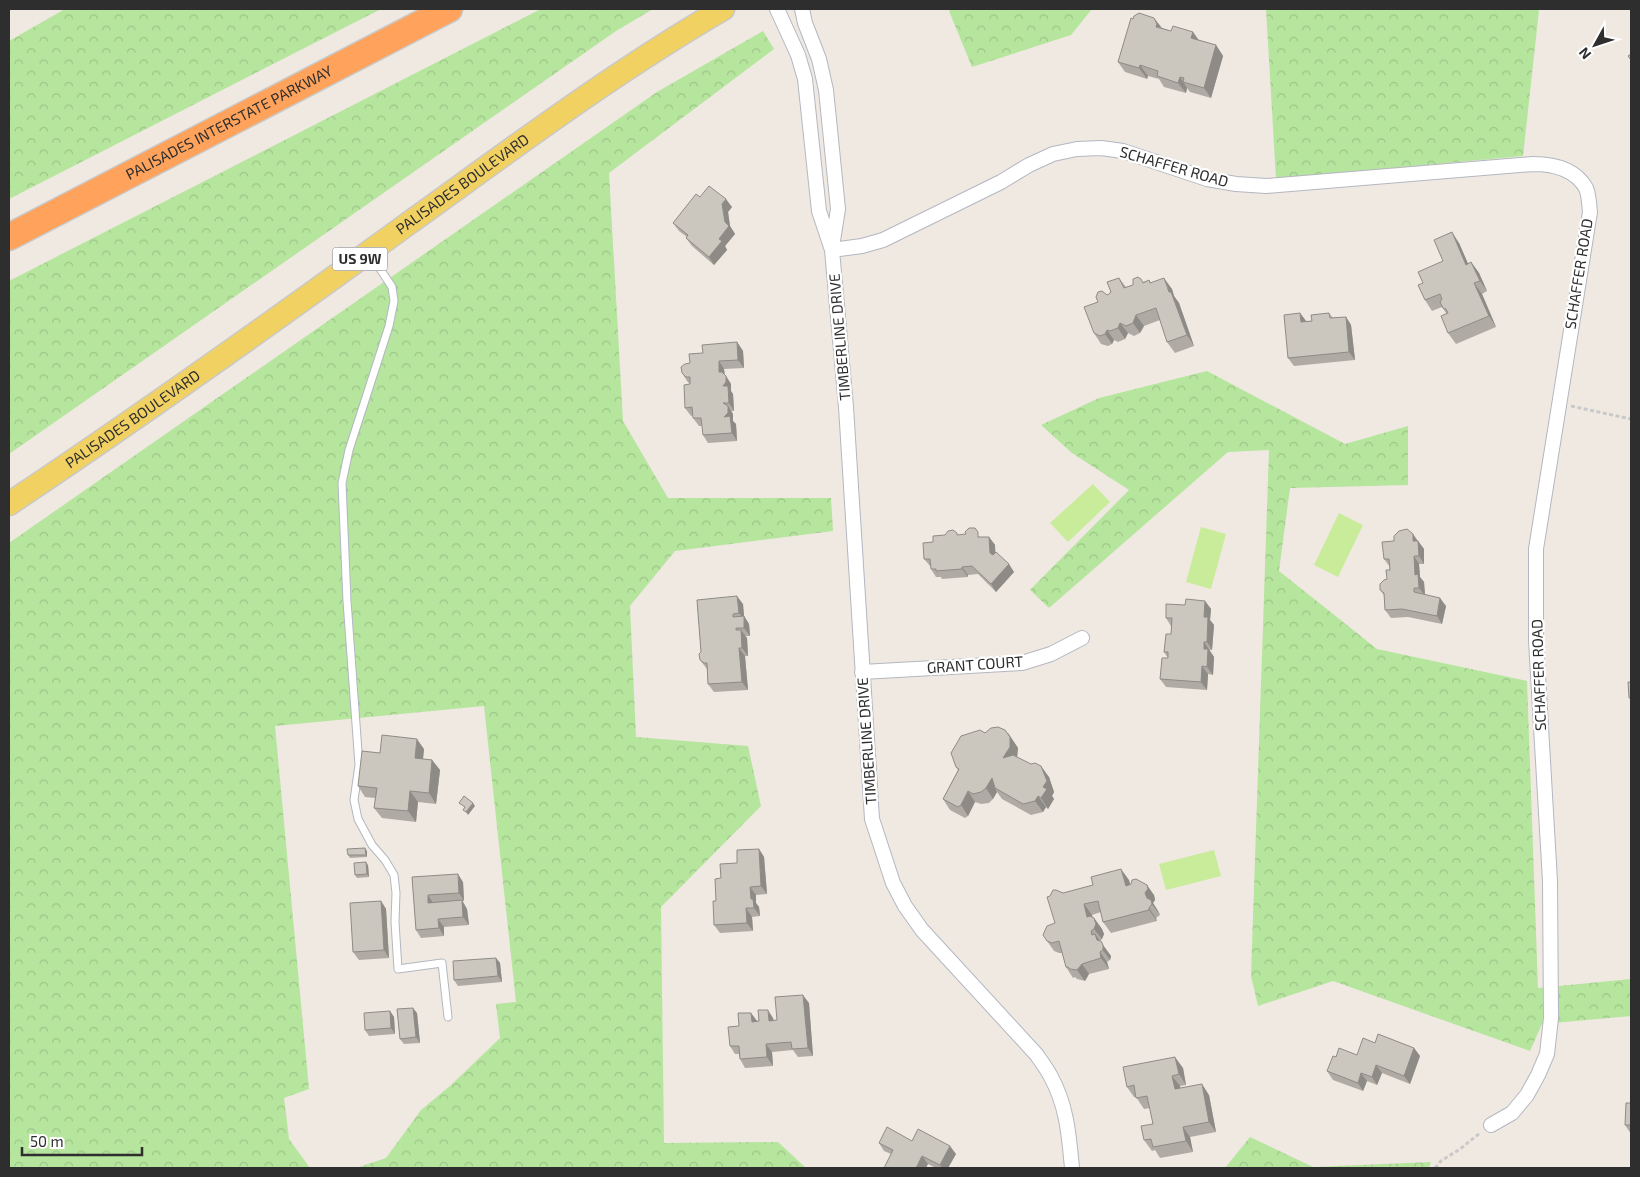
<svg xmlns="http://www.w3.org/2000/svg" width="1640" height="1177" font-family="'Exo 2',sans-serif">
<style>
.forest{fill:url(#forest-crowns)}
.pitch{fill:#c9ec9a}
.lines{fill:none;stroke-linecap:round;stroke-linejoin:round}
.service-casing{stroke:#b4b7c1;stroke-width:9}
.minor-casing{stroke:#b4b7c1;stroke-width:16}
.primary-casing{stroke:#c9c9c9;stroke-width:25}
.motorway-casing{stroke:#c9c9c9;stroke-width:29}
.path{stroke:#c9c9c9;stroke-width:3;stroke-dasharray:4 2.5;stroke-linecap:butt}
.service{stroke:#fff;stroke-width:7}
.minor{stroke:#fff;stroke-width:14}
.primary{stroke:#f2d163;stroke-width:22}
.motorway{stroke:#ffa35c;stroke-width:26}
.wall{fill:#afaba4}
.shaded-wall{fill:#8e8b86}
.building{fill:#cbc7bf;stroke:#8e8b86}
.labels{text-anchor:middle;stroke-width:4.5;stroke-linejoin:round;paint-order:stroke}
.shield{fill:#fff;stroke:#6d6d6d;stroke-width:1}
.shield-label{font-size:14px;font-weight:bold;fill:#2e2e2e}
.street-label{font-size:15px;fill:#2e2e2e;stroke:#fff}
</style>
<defs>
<pattern id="forest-crowns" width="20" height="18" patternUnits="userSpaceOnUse" patternTransform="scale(1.25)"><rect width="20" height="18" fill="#b6e59e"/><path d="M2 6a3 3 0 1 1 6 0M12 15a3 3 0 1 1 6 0" fill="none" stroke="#9dc588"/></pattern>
</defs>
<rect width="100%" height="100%" fill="#efe9e1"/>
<!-- forest -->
<path class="forest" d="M65 9H381L9 199V41Z
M541 9H653L616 31 9 454V281Z
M951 9H1092L1071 35 972 67 949 11Z
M1266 9H1544L1539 10 1523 156 1276 179Z
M763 31 774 49 609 173 623 421 668 498H831L833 531 675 551 630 606 636 737 748 746 761 806 661 907 664 1143 778 1142 806 1168H356L386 1158 421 1110 450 1086 500 1038 496 1004 516 1002 484 706 275 726 309 1089 284 1098 289 1139 310 1168H9V543L657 92Z
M1207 371 1345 444 1408 426V485L1290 488 1279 571 1377 649 1527 681 1538 988 1631 979V1016L1542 1024 1530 1051 1333 981 1258 1006 1251 976 1269 450 1228 452 1049 608 1030 590 1129 490 1072 453 1041 425 1099 398Z
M1250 1137 1313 1167 1431 1162 1429 1168H1225Z"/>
<!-- pitch -->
<path class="pitch" d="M1093 484 1110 502 1068 542 1050 523Z
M1339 513 1363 525 1338 577 1314 565Z
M1201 527 1226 534 1211 589 1186 582Z
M1214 850 1221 876 1166 890 1159 864Z"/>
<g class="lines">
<!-- service casing -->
<g class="service-casing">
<path id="service" d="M371 255 392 287 394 301 389 326 349 450 342 483 347 601 359 765 354 800 358 819 372 845 385 860 394 875 396 893 395 922 398 969 442 963 448 1017"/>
</g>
<!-- minor casing -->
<g class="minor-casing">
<path id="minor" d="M777 9 798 55 805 79 819 211 832 250 846 407 872 819 893 883 905 906 922 930 1036 1054C1041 1061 1047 1069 1051 1077 1067 1106 1069 1136 1072 1168
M802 9 805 23 819 59 826 90 838 209 832 247
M832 250 862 246 883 240 1001 182 1029 165 1053 154 1077 149 1101 148 1123 151 1207 179 1236 184 1266 186 1533 164C1553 164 1575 169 1586 188 1589 195 1589 204 1590 212L1536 549V641L1550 881 1551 1018 1547 1054 1538 1075 1527 1095 1512 1113 1491 1125
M862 672 1022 663 1051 654 1082 638"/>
</g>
<!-- primary casing -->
<g class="primary-casing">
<g id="primary">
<path id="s1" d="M9 504C145 413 277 319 409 223 512 149 613 73 723 9"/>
</g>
</g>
<!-- motorway casing -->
<g class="motorway-casing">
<g id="motorway">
<path id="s2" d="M9 237 449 9"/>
</g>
</g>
<!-- path -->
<path class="path" d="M1571 406 1631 419
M1435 1168 1441 1161 1460 1149 1480 1133"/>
<!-- service -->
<use href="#service" class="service"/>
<!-- minor -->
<use href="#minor" class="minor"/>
<!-- primary -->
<use href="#primary" class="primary"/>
<!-- motorway -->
<use href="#motorway" class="motorway"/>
</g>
<!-- wall -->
<path class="wall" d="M1162 28 1171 31 1193 32 1199 40 1216 45 1223 56 1211 98 1190 92 1187 88 1186 93 1164 87 1159 79 1148 76 1147 79 1125 72 1118 62Z
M700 197 732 207 728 212 730 226 735 234 725 246 727 250 714 265 692 246 686 238 687 237 679 231 673 223Z
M1459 243 1468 264 1471 262 1479 273 1487 291 1482 294 1496 327 1456 344 1448 333 1446 313 1442 307 1432 311 1425 300 1423 283Z
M1119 278 1126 287 1149 280 1151 283 1172 289 1174 296 1179 303 1194 346 1175 353 1167 342 1160 320 1144 326 1140 333 1134 336 1128 333 1125 339 1118 342 1114 340 1112 344 1108 346 1101 344 1094 333 1098 302 1109 294Z
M1300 313 1306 321H1312L1329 313 1333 318 1346 317 1351 325 1355 360 1294 366 1288 358Z
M737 342 743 351 744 368 724 369 725 375 731 384V391L733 394 734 411H731L733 414V421L736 424 737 441 708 443 703 435 702 426H699L693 418V415L691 416 685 408 690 384 687 381 682 373 690 363 703 353Z
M1413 534 1424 549V564H1419L1420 577 1424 582 1425 594 1446 606 1442 624 1408 617 1391 618 1385 610 1384 595 1380 590 1387 579 1390 570V567L1384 559Z
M958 535 982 537H989L995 545V552L1014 572 996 592 978 574 968 575V577L942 579 941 577H936L931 569V567L924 559 933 542Z
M697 600 743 604 744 616 749 624 750 636H745L747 638 748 656H745L748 690 714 692 708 684 707 669 700 660 701 652Z
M1205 601 1211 609 1210 620 1214 625 1212 650H1210V651L1214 657 1213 675 1208 674 1207 690 1166 687 1160 679 1168 658 1164 652 1171 634V626L1166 618 1185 605Z
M985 733H1008L1018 748 1017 757 1049 777 1054 792 1052 796 1054 799 1048 809 1046 807 1043 812 1031 815 1002 799 997 792 993 799 989 803 981 804 975 802 968 816 965 818 950 810 943 799 958 770 956 767Z
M424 749 423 759 432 760 440 770 436 804 418 802 416 822 382 818 374 808 375 798 365 797 358 786 380 753Z
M759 849 764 857 767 894 756 895V903L759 907 760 916 752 917 753 931 720 933 714 925 716 901 721 878 737 863Z
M367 851V857L350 858 348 855Z
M368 865 369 877 357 878 355 875Z
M412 877 463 882 464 901H462L467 909 469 925 444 927V936L421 938 416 930Z
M1129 880 1130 885 1154 895 1155 900 1153 903 1158 911 1160 915 1156 918 1157 921 1111 933 1103 922 1101 912 1092 915V917L1094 918 1102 929 1104 934 1102 939 1100 941 1111 956 1110 960 1107 962 1109 969 1089 974 1085 981 1077 979 1075 977 1073 978 1066 967 1062 953H1059L1054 951 1043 935 1055 923 1050 896 1063 893Z
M381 901 386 909 389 958 359 960 353 952Z
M496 958 500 963 502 982 458 986 454 980Z
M809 1003 813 1056 798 1057 793 1050 772 1052 773 1066 745 1068 740 1059 739 1054H735L730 1046 739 1026 751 1013 757 1021 773 1018 774 1021 777 1020Z
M390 1011 394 1017 395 1034 369 1036 365 1030Z
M417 1013 420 1043 404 1044 400 1039Z
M1375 1043 1414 1048 1420 1056 1410 1084 1382 1073 1377 1085 1367 1081 1363 1091 1333 1080 1327 1071 1336 1057 1357 1055Z
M1183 1068 1186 1085 1180 1086V1088L1209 1095 1216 1132 1190 1137 1193 1152 1160 1158 1155 1150 1152 1151 1144 1140 1153 1124 1150 1108 1144 1109 1136 1097H1134L1127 1087Z
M1631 1103V1134L1625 1125Z
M912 1141 956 1154 948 1168H936L928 1164 891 1154 884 1151 879 1143Z"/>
<!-- shaded-wall -->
<path class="shaded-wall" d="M1154 18 1162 28 1156 27Z
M1193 32 1200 43 1191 38Z
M1216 45 1223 56 1211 98 1204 88Z
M1140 65 1148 76 1147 79 1139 68Z
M1180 77 1187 88 1186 93 1178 83Z
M726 199 732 207 728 212 730 226 735 234 725 246 727 250 714 265 709 257 719 239 725 222 722 204Z
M1452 232 1459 243 1473 275 1466 265Z
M1471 262 1479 273 1487 291 1480 281Z
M1164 278 1172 289 1174 296 1179 303 1194 346 1187 335Z
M1474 283 1482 294 1496 327 1489 316Z
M1300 313 1306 321 1301 322Z
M1136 315 1144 326 1140 333 1133 323Z
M1346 317 1351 325 1355 360 1349 352Z
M1120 323 1128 333 1125 339 1118 328Z
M1107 330 1114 340 1112 344 1105 334Z
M737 342 743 351 744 368 738 360Z
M719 361 724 369 725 380 719 372Z
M726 376 731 384V391L733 394 734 411 729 403 723 386Z
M728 406 733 414V421L736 424 737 441 732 433 724 417Z
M1413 534 1418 542 1413 541Z
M989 537 995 545 996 561 990 553Z
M1418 541 1424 549V564L1419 556Z
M1414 556 1419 564 1420 577 1424 582 1425 596 1419 588 1415 575Z
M1009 564 1014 572 996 592 991 584Z
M962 567 968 575V577L962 569Z
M737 596 743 604 744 616 749 624 750 636 744 628V620L739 613Z
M1440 598 1446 606 1442 624 1437 616Z
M1205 601 1211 609 1210 620 1214 625 1212 650 1207 642 1204 617Z
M736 628 741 636V630L747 638 748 656 742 648Z
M1204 642 1214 657 1213 675 1207 667 1204 649Z
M739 648 745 656 748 690 742 682Z
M1202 666 1208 674 1207 690 1201 682Z
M1008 733 1018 748 1017 758H1003Z
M417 739 424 749 422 768 415 758Z
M432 760 440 770 436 804 429 793Z
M1041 766 1049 777 1054 792 1052 796 1054 799 1048 809 1041 798 1043 787Z
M992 778 995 788 997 792 993 799 986 788Z
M410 791 418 802 416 822 408 811Z
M968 791 975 802 968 816 961 805Z
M1038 796 1046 807 1043 812 1035 801Z
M473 803 475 806 468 815 466 812Z
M365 848 367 851V857L366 855Z
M759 849 764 857 767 894 761 886Z
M366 862 368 865 369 877 367 874Z
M1121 869 1129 880 1133 896 1126 886Z
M458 874 463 882 464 901 459 893Z
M1147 885 1154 895 1155 900 1153 903 1158 911 1160 915 1147 898 1145 893Z
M750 887 756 895V903L759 907 760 916 754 908 751 899Z
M428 895 433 903H428Z
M462 900 467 909 469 925 463 917Z
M381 901 386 909 389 958 384 950Z
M1084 904 1092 915 1095 927 1087 917Z
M746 908 752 917 753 931 747 923Z
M1149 908 1156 918 1157 921 1149 910Z
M1094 918 1102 929 1104 934 1102 939 1094 929Z
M438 919 444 927V936L439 928Z
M1091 931 1096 939 1095 934 1111 956 1110 960 1092 935Z
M1100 952 1107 962 1109 969 1101 958Z
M496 958 500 963 502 982 498 976Z
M1082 964 1089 974 1085 981 1077 970Z
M803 995 809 1003 813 1056 808 1048Z
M413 1008 417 1013 420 1043 416 1037Z
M768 1010 773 1018 774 1029 769 1021Z
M390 1011 394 1017 395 1034 391 1028Z
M751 1013 757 1021 758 1030 752 1022Z
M766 1044 772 1052 773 1066 767 1057Z
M1414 1048 1420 1056 1410 1084 1404 1076Z
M1175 1057 1183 1068 1186 1085 1179 1074Z
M1376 1065 1382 1073 1377 1085 1372 1077Z
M1361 1073 1367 1081 1363 1091 1358 1083Z
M1172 1076 1180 1086 1183 1100 1175 1089Z
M1202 1084 1209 1095 1216 1132 1209 1122Z
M1183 1127 1190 1137 1193 1152 1186 1141Z
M950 1146 956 1154 948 1168H942L940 1165Z
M922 1156 928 1164 926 1168H916Z"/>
<!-- building -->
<path class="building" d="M1139 13 1154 18 1157 24 1156 27 1171 31 1173 26 1193 32 1191 38 1216 45 1204 88 1183 82 1184 78 1180 77 1178 83 1157 76 1158 71 1140 65 1139 68 1118 62 1131 18 1133 19 1134 16Z
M1631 54V60L1628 56Z
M709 186 726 199 722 204 725 222 729 226 719 239 722 241 709 257 686 238 688 235 673 223 696 194 700 197Z
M1452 232 1466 265 1471 262 1480 281 1474 283 1489 316 1448 333 1441 316 1448 313 1446 309 1443 308 1440 302 1442 299 1440 294 1425 300 1418 285 1423 283 1418 272 1443 261 1434 240Z
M1138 277 1141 279 1143 283 1149 280 1150 283 1164 278 1169 292H1171L1187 335 1167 342 1156 308 1136 315 1133 323 1126 326 1120 323 1118 328 1110 331 1107 330 1105 334 1100 336 1094 333 1084 307 1098 302 1096 297 1098 292 1102 291 1107 295 1109 294 1111 292 1107 282 1119 278 1124 288 1133 285V279Z
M1300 313 1301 322 1312 321 1311 315 1329 313 1330 318 1346 317 1349 352 1288 358 1284 315Z
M737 342 738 360 719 361V372H722L726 376V382L723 386H728L729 403H723L728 406V413L724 417 730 416 732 433 703 435 701 418H693L692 407 685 408 684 385 690 384V377H686L682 373 681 367 685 364 690 363 689 354 703 353 702 345Z
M969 528H975L978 532V537H989L990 553 993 555 996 552 1009 564 991 584 972 566 962 567V569L936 571V569H931L930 559H924L923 543 933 542V536L945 535 948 531 953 530 957 533V535L966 534 965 532Z
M1407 529 1413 534V541H1418L1419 556H1414L1415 575 1418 574 1419 588H1414V592L1440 598 1437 616 1402 609 1385 610 1384 593 1380 590V584L1384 580 1387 579 1386 570H1390L1389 559H1384L1382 542 1394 541V536L1399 531Z
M737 596 739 613 733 614V617L744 616V628H736V630H741L742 648H739L742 682 708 684 707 663H704L700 660 699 654 701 652 697 600Z
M1186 599 1205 601 1204 617H1208L1207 642H1204V649H1208L1207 667 1202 666 1201 682 1160 679 1162 658H1168V652H1164L1166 634H1171L1172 618H1166V604L1185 605Z
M1628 682H1631V698H1629Z
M998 727 1005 730 1010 737V747L1003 758 1013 755 1031 764 1035 763 1041 766 1047 781 1043 787 1047 789 1041 798 1038 796 1035 801 1023 804 995 788 992 778 986 788 981 792 973 794 968 791 961 805 958 807 943 799 959 769 956 767 951 753 961 736 980 730 985 733 991 728Z
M382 735 417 739 415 758 432 760 429 793 410 791 408 811 374 808 377 788 358 786 362 751 380 753Z
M464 796 473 803 466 812 463 810 465 807 459 803Z
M365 848 366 855H348L347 849Z
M759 849 761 886 750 887 751 899H753L754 908H746L747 923 714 925 713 901H716L715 879 721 878 720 864 737 863V850Z
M366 862 367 874 355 875 354 863Z
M1121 869 1126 886 1131 884 1132 880 1136 879 1147 885 1148 889 1145 893 1147 898 1151 900 1152 904 1149 908V910L1103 922 1098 901 1084 904 1087 917 1090 916 1094 918 1096 924 1094 929 1091 931 1092 935 1095 934 1097 940 1101 941 1103 945V950L1100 952 1101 958 1082 964 1077 970 1070 969 1068 967H1066L1059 941 1052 943 1047 941 1043 935 1047 926 1055 923 1047 897 1050 896 1053 890H1056L1063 893 1093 885 1091 877Z
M458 874 459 893 428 895V903L462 900 463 917 438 919 439 928 416 930 412 877Z
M381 901 384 950 353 952 350 903Z
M496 958 498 976 454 980 453 961Z
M803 995 808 1048 792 1049 791 1042 766 1044 767 1057 740 1059 739 1046H730L728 1027 739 1026 738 1013H751L752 1022 759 1021 758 1010H768L769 1021 777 1020 775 997Z
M413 1008 416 1037 400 1039 397 1009Z
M390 1011 391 1028 365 1030 364 1013Z
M1378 1034 1414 1048 1404 1076 1376 1065 1372 1077 1361 1073 1358 1083 1327 1071 1333 1056 1336 1057 1339 1048 1357 1055 1363 1038 1375 1043Z
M1175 1057 1179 1074 1172 1076 1175 1089 1202 1084 1209 1122 1183 1127 1186 1141 1153 1147 1151 1139 1144 1140 1141 1126 1153 1124 1147 1096 1136 1098 1134 1085 1127 1087 1123 1067Z
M1626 1103H1631V1125H1625Z
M887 1127 912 1141 918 1129 950 1146 940 1165 922 1156 916 1168H884L893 1150 879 1143Z"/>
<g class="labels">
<!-- shield labels -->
<rect class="shield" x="332.5" y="247.5" width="55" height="23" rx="4"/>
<g class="shield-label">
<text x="360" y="264">US 9W</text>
</g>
<!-- street labels -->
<g class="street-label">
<text dy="5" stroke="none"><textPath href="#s2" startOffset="248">PALISADES INTERSTATE PARKWAY</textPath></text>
<text transform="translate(1174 167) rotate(16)" y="5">SCHAFFER ROAD</text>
<text dy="5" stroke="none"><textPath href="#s1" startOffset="555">PALISADES BOULEVARD</textPath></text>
<text transform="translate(1579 274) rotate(-81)" y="5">SCHAFFER ROAD</text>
<text transform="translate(840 337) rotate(-95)" y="5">TIMBERLINE DRIVE</text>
<text dy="5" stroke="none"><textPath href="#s1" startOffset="150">PALISADES BOULEVARD</textPath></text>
<text transform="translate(975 665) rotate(-4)" y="5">GRANT COURT</text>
<text transform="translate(1539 675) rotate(-92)" y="5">SCHAFFER ROAD</text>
<text transform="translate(867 741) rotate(-94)" y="5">TIMBERLINE DRIVE</text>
</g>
</g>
<!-- border -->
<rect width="1640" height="1177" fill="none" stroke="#2e2e2e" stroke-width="20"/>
<!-- north arrow -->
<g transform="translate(1595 45) rotate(230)" stroke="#ffffff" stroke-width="4" paint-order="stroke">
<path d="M0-4L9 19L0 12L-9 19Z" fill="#2e2e2e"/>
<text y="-8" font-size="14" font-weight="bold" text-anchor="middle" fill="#2e2e2e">N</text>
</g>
<!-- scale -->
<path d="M22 1147v8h120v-8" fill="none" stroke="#2e2e2e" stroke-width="2.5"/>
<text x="30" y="1147" font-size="15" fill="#2e2e2e" stroke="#ffffff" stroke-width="4" paint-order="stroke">50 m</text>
</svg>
